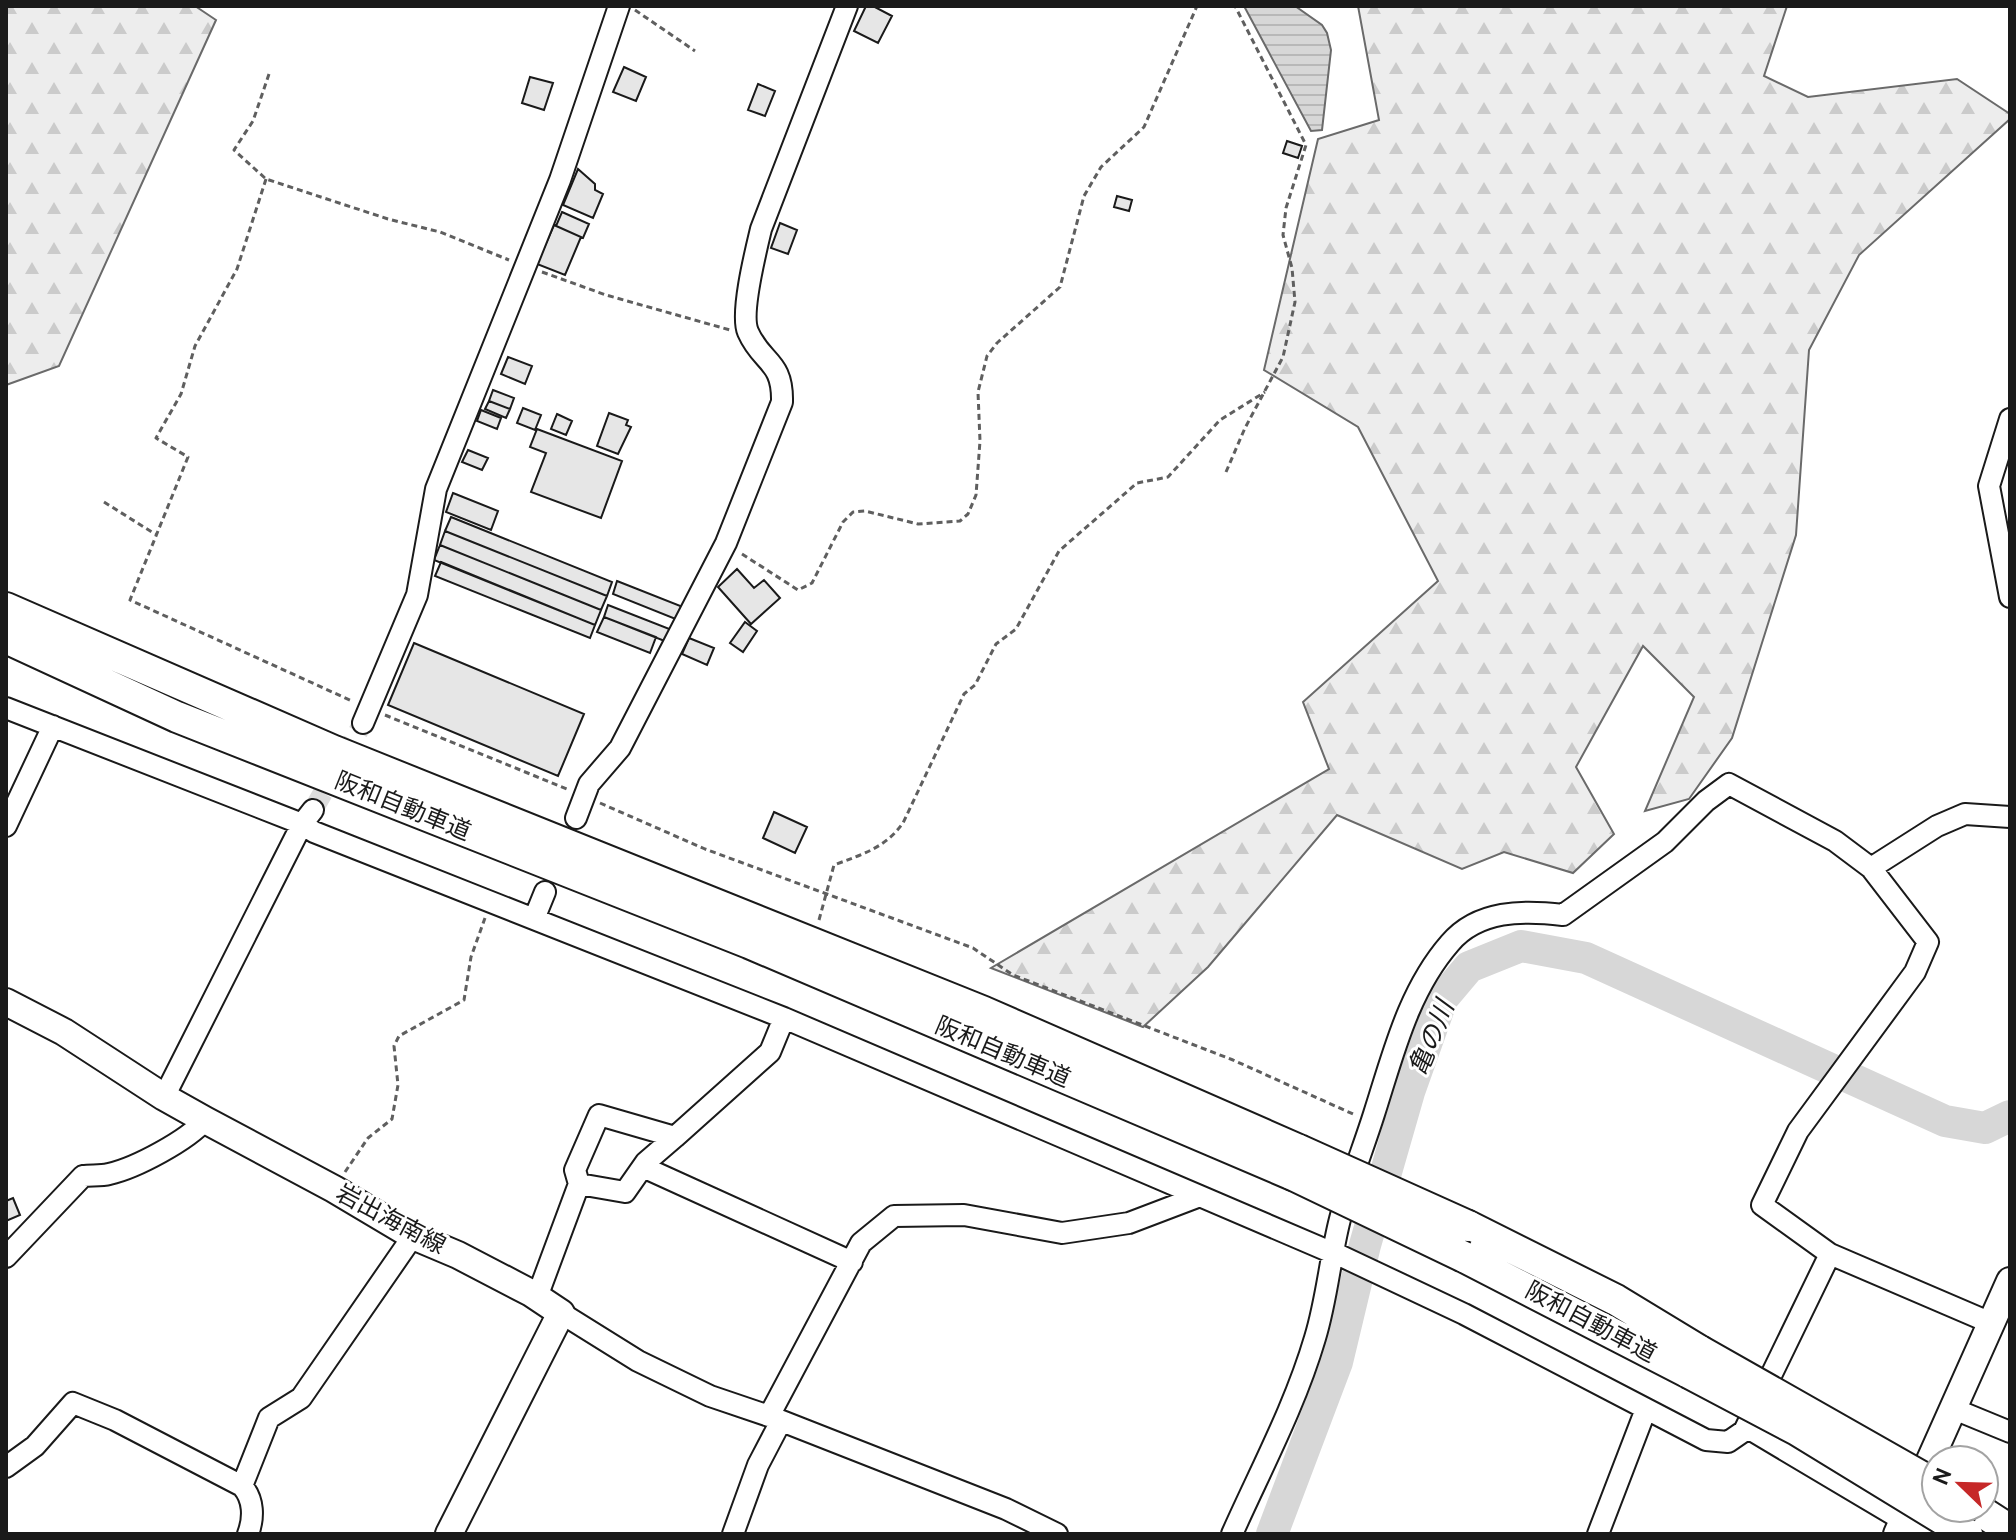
<svg xmlns="http://www.w3.org/2000/svg" width="2016" height="1540" font-family="Cabin,'Noto Sans JP',sans-serif">
<style>
.forest{fill:url(#forest-firs);stroke:#6a6a6a;stroke-width:2}
.water{fill:url(#water-rules);stroke:#6a6a6a;stroke-width:2}
.lines{fill:none;stroke-linecap:round;stroke-linejoin:round}
.river{stroke:#d7d7d7;stroke-width:32}
.building{fill:#e6e6e6;stroke:#1a1a1a;stroke-width:2}
.minor-tunnel{stroke:#ddd;stroke-width:20;stroke-dasharray:20 10;stroke-linecap:butt}
.minor-casing{stroke:#1a1a1a;stroke-width:24}
.major-casing{stroke:#1a1a1a;stroke-width:30}
.highway-casing{stroke:#1a1a1a;stroke-width:34}
.path{stroke:#5f5f5f;stroke-width:3;stroke-dasharray:6 4;stroke-linecap:butt}
.minor{stroke:#fff;stroke-width:20}
.major{stroke:#fff;stroke-width:26}
.highway{stroke:#fff;stroke-width:30}
.highway-bridge-casing{stroke:#1a1a1a;stroke-width:34;stroke-linecap:butt}
.highway-bridge{stroke:#fff;stroke-width:30}
.labels{text-anchor:middle;stroke-width:6;stroke-linejoin:round;paint-order:stroke}
.street-label{font-size:24px;fill:#1a1a1a;stroke:#fff}
.water-label{font-size:26px;font-style:italic;fill:#1a1a1a;stroke:#fff}
</style>
<defs>
<pattern id="forest-firs" width="22" height="20" patternUnits="userSpaceOnUse" patternTransform="scale(2)"><rect width="22" height="20" fill="#ededed"/><path d="M5 1l3.5 6h-7zM16 11l3.5 6h-7z" fill="#cbcbcb"/></pattern>
<pattern id="water-rules" width="6" height="5" patternUnits="userSpaceOnUse" patternTransform="scale(2)"><rect width="6" height="5" fill="#d7d7d7"/><path d="M0 2.5h6" fill="none" stroke="#b8b8b8"/></pattern>
</defs>
<rect width="100%" height="100%" fill="#fff"/>
<!-- forest -->
<path class="forest" d="M6 6H195L216 20 59 366 6 385Z
M1358 6H1787L1764 76 1808 97 1957 79 2010 114V119L1859 255 1809 350 1796 535 1732 738 1689 799 1645 811 1694 697 1643 646 1576 767 1614 834 1573 873 1504 852 1462 869 1337 815 1208 967 1143 1027 991 968 1329 769 1303 702 1438 581 1358 427 1264 370 1318 139 1379 120Z"/>
<!-- water -->
<path class="water" d="M1244 6H1295L1322 25 1327 33 1331 50 1322 130 1311 131Z"/>
<g class="lines">
<!-- river -->
<path class="river" d="M1272 1534 1337 1362 1365 1245 1409 1092 1442 999 1469 967 1521 946 1586 958 1945 1121 1985 1128 2010 1116"/>
</g>
<!-- building -->
<path class="building" d="M866 6H873L892 16 878 43 854 31Z
M624 67 646 77 636 101 613 92Z
M530 77 553 83 544 110 522 103Z
M758 84 775 91 765 116 748 110Z
M1287 141 1302 146 1298 158 1283 153Z
M578 169 595 184V190L603 194 593 218 563 205Z
M1117 196 1132 200 1129 211 1114 207Z
M562 212 589 224 583 238 556 226Z
M780 223 797 230 788 254 771 248Z
M554 225 581 237 565 275 537 264Z
M508 357 532 366 525 384 501 374Z
M493 390 514 398 510 409 489 401Z
M489 401 510 409 506 418 485 409Z
M523 408 541 415 535 430 517 423Z
M481 410 501 418 497 429 477 421Z
M609 413 628 420 626 425 631 427 618 454 597 446Z
M557 414 572 421 566 435 551 429Z
M537 429 622 461 601 518 531 492 546 453 530 447Z
M468 450 488 458 482 470 462 462Z
M453 493 498 511 491 530 446 512Z
M451 517 612 582 607 596 445 531Z
M445 531 607 596 601 610 440 545Z
M440 545 601 610 595 625 434 560Z
M441 562 595 625 590 638 435 576Z
M737 569 754 588 764 580 780 598 751 624 718 587Z
M617 581 683 607 678 620 613 594Z
M608 605 672 630 667 642 604 617Z
M604 617 656 637 650 653 597 632Z
M745 622 757 631 743 652 730 643Z
M689 638 714 648 707 665 682 654Z
M414 643 584 714 558 776 388 705Z
M774 812 807 827 795 853 763 838Z
M13 1198 20 1215 6 1221V1201Z"/>
<g class="lines">
<!-- minor-tunnel -->
<path class="minor-tunnel" d="M313 810 363 723"/>
<!-- minor casing -->
<g class="minor-casing">
<path id="minor" d="M2010 419 1989 486 2010 597
M6 708 302 824 314 832 784 1018 1333 1253 1339 1255 1464 1314 1706 1440 1728 1442 1744 1431 1830 1254 1762 1205 1798 1131 1915 972 1928 942 1871 868 1835 841 1729 784 1706 801 1665 842 1563 915C1523 910 1478 910 1450 943 1408 991 1393 1055 1374 1114 1363 1149 1349 1183 1340 1219 1330 1258 1327 1299 1315 1338 1295 1406 1261 1469 1232 1534
M363 723 417 595 436 489 560 180 619 6
M576 818 589 784 620 748 726 543 782 402C783 360 762 364 748 332 740 314 756 250 761 229L847 6
M6 826 53 726
M1871 868 1937 826 1965 814 2010 817
M534 919 545 892
M164 1097 302 824 313 810
M643 1167 852 1262
M579 1184 625 1192 646 1162 675 1137
M1830 1254 1991 1323
M6 1257 83 1176C91 1175 101 1176 109 1174 136 1168 188 1140 205 1120
M537 1297 579 1184 575 1170 599 1115 675 1137 770 1052 784 1018
M561 1313 638 1361 710 1396 769 1416 1006 1509 1057 1534
M1954 1409 2010 1432
M769 1416 861 1243 894 1216 964 1215 1062 1233 1129 1223 1200 1196
M1746 1427 1926 1534
M6 1467 35 1446 73 1403 115 1420 242 1486C254 1499 254 1518 248 1534
M242 1486 269 1418 301 1398 413 1236
M733 1534 758 1465 781 1421
M1598 1534 1646 1409"/>
</g>
<!-- major casing -->
<g class="major-casing">
<path id="major" d="M6 1002 64 1032 164 1097 205 1120 334 1189 413 1236 458 1255 531 1293 561 1313 449 1534
M1897 1534 2010 1281"/>
</g>
<!-- highway casing -->
<g class="highway-casing">
<path id="highway" d="M6 608 334 751 984 1012 1299 1150
M6 638 177 717 749 943 1293 1175
M1468 1226 1616 1300 1700 1351
M1464 1257 1689 1373
M1976 1508 2010 1530"/>
</g>
<!-- path -->
<path class="path" d="M635 10 695 51
M269 74 253 121 234 150 266 179 388 219 440 232 509 260
M266 179 237 269 195 346 181 394 156 438 188 457 130 600 352 701
M542 272 606 295 730 330
M1226 472 1245 428 1283 357 1295 302 1292 268 1283 235 1286 208 1306 145 1235 6
M104 502 155 534
M742 554 798 590 812 583 843 522 853 512 865 511 918 524 960 521 968 514 976 495 980 441 978 392 987 356 997 343 1060 287 1084 196 1101 167 1144 127 1197 6
M385 715 567 789
M600 803 705 849 973 948 1013 975 1233 1060 1353 1114
M819 920 834 865C863 854 885 848 903 823L964 694 975 685 996 644 1016 629 1059 551 1137 483 1168 477 1220 420 1265 392
M345 1172 368 1138 392 1119 398 1085 394 1046 399 1036 464 1000 471 957 485 918"/>
<!-- minor -->
<use href="#minor" class="minor"/>
<!-- major -->
<use href="#major" class="major"/>
<!-- highway -->
<use href="#highway" class="highway"/>
<!-- highway-bridge casing -->
<g class="highway-bridge-casing">
<path id="highway-bridge" d="M1299 1150 1468 1226
M1293 1175 1464 1257
M1700 1351 1936 1485
M1689 1373 1797 1430 1967 1534"/>
</g>
<!-- highway-bridge -->
<use href="#highway-bridge" class="highway-bridge"/>
</g>
<g class="labels">
<!-- street labels -->
<g class="street-label">
<text transform="translate(403 806) rotate(22)" y="8">阪和自動車道</text>
<text transform="translate(1003 1052) rotate(23)" y="8">阪和自動車道</text>
<text transform="translate(391 1219) rotate(28)" y="8">岩出海南線</text>
<text transform="translate(1591 1322) rotate(28)" y="8">阪和自動車道</text>
</g>
<!-- water labels -->
<g class="water-label">
<text transform="translate(1431 1038) rotate(-68)" y="9">亀の川</text>
</g>
</g>
<!-- border -->
<rect width="2016" height="1540" fill="none" stroke="#1a1a1a" stroke-width="16"/>
<!-- north arrow -->
<g transform="translate(1960 1484) rotate(293)"><circle r="38" fill="#ffffff" stroke="#a3a3a3" stroke-width="2"/>
<path d="M0-6L14 30L0 20L-14 30Z" fill="#c62828"/>
<text y="-12" font-size="22" font-weight="bold" text-anchor="middle" fill="#1a1a1a">N</text>
</g>
</svg>
